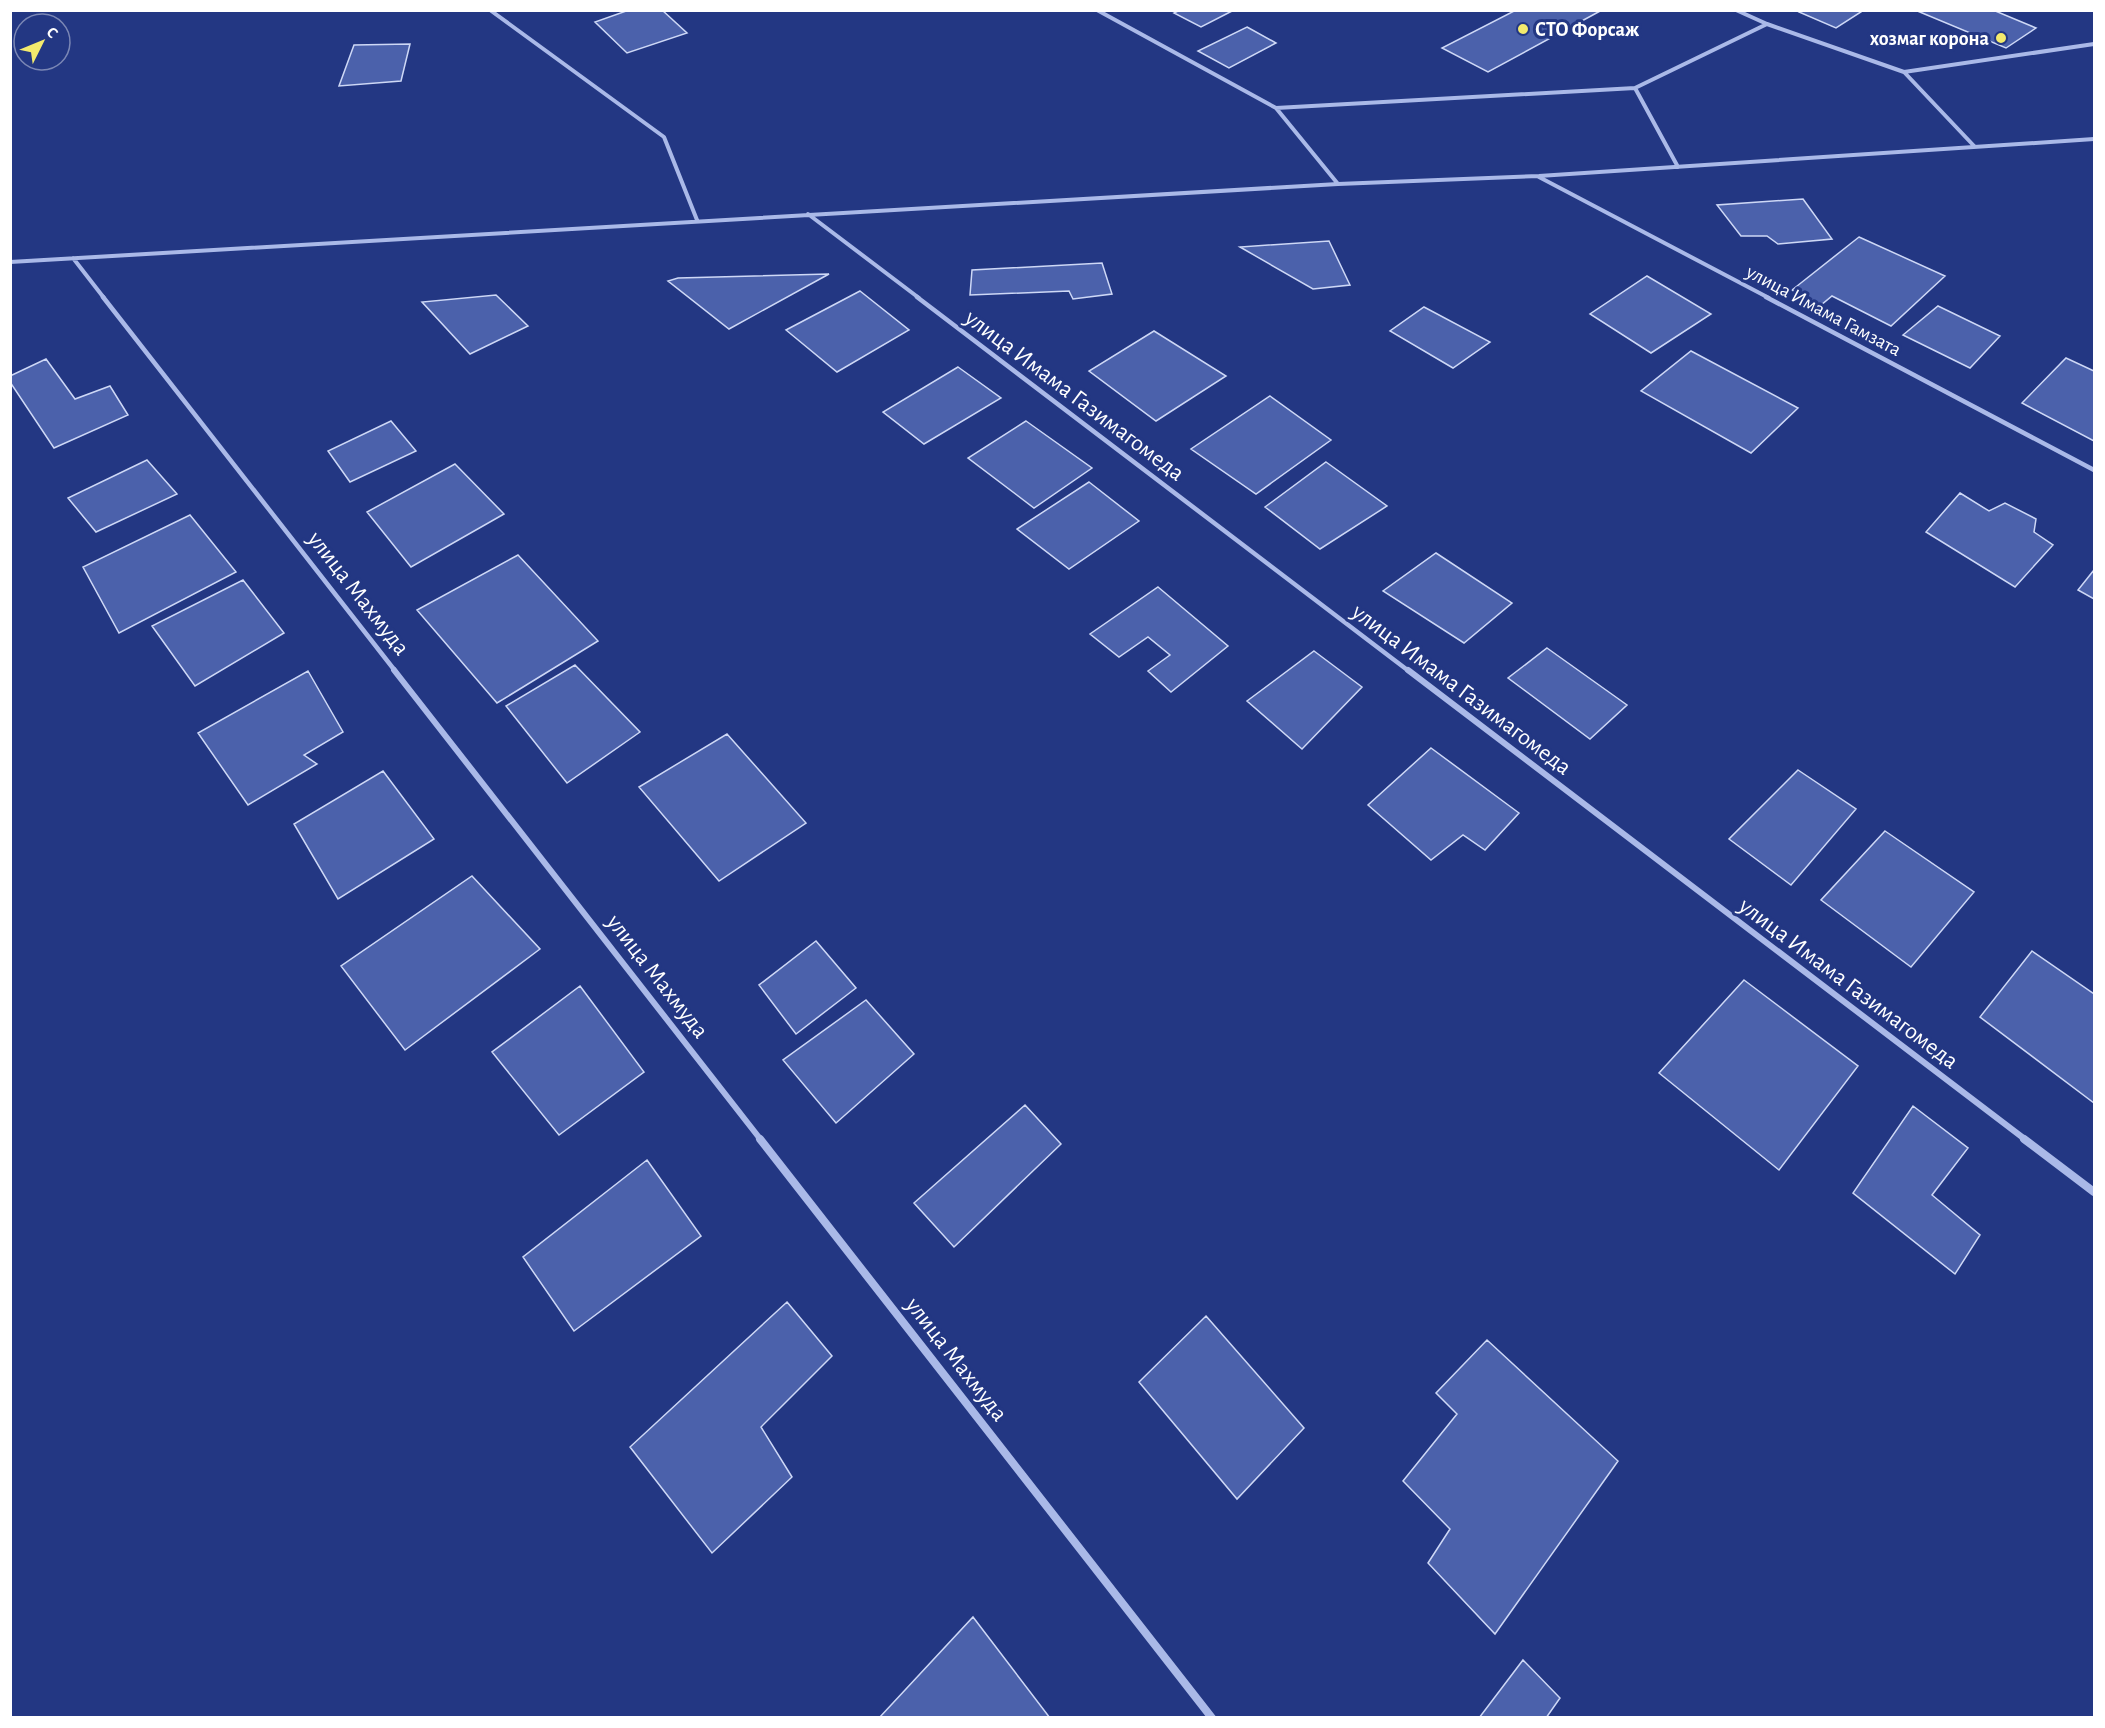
<svg xmlns="http://www.w3.org/2000/svg" width="2105" height="1728" font-family="'Alegreya Sans',sans-serif">
<style>
.building{fill:#4b61ab;stroke:#ced8f6;stroke-width:1.5}
.lines{fill:none;stroke-linecap:round;stroke-linejoin:round}
.minor-far3{stroke:#aab9e8;stroke-width:4}
.minor-far2{stroke:#aab9e8;stroke-width:4.5}
.minor-far1{stroke:#aab9e8;stroke-width:6}
.minor{stroke:#aab9e8;stroke-width:8}
.poi-dot{fill:#f3ea6d;stroke:#233783;stroke-width:2}
.labels{text-anchor:middle;stroke-width:6;stroke-linejoin:round;paint-order:stroke}
.far-poi-label{font-size:20px;font-weight:bold;fill:#fff;stroke:#233783;text-anchor:start}
.far-street-label{font-size:20px;fill:#fff;stroke:#233783}
.street-label{font-size:24px;fill:#fff;stroke:#233783}
</style>
<rect width="100%" height="100%" fill="#233783"/>
<!-- building -->
<path class="building" d="M629 10H662L687 33 627 53 595 22Z
M1180 10H1234L1201 27 1174 13Z
M1516 10H1602L1488 72 1442 48Z
M1801 10H1864L1836 28 1799 12Z
M1915 10H1993L2036 28 2006 48Z
M1247 27 1276 43 1229 68 1198 51Z
M410 44 401 81 339 86 354 45Z
M1803 199 1832 239 1778 244 1767 236H1741L1717 205Z
M1859 237 1945 276 1891 326 1832 296 1821 305 1792 290Z
M1329 241 1350 285 1313 289 1240 247Z
M1102 263 1112 294 1073 299 1069 291 970 295 972 270Z
M829 274 729 329 668 281 678 278Z
M1647 276 1711 314 1651 353 1590 314Z
M860 291 909 330 837 372 786 330Z
M496 295 528 326 470 354 422 302Z
M1938 306 2000 336 1970 368 1903 335Z
M1424 307 1490 342 1453 368 1390 331Z
M1154 331 1226 376 1156 421 1089 371Z
M1691 351 1798 408 1751 453 1641 391Z
M2066 358 2094 371V441L2022 403Z
M46 359 75 399 110 386 128 415 54 448 10 382V376Z
M958 367 1001 398 924 444 883 412Z
M1270 396 1331 440 1256 494 1191 449Z
M391 421 416 451 350 482 328 451Z
M1026 421 1092 468 1034 508 968 458Z
M147 460 177 494 96 532 68 498Z
M1326 462 1387 506 1320 549 1265 507Z
M455 464 504 514 411 567 367 512Z
M1089 482 1139 521 1069 569 1017 529Z
M1960 493 1989 511 2005 503 2036 519 2034 532 2053 545 2015 587 1926 532Z
M190 515 236 572 119 633 83 567Z
M1436 553 1512 603 1464 643 1383 591Z
M518 555 598 641 497 703 417 610Z
M2094 570V599L2078 590Z
M243 580 284 633 195 686 152 626Z
M1158 587 1228 646 1171 692 1148 671 1170 655 1148 637 1119 657 1090 634Z
M1547 648 1627 705 1590 739 1508 678Z
M1314 651 1362 687 1302 749 1247 701Z
M575 665 640 732 567 783 506 706Z
M308 671 343 732 304 755 317 764 248 805 198 733Z
M727 734 806 823 719 881 639 787Z
M1431 748 1519 813 1485 850 1463 835 1431 860 1368 805Z
M1798 770 1856 809 1791 885 1729 839Z
M383 771 434 839 338 899 294 824Z
M1885 831 1974 892 1911 967 1821 900Z
M472 876 540 949 405 1050 341 966Z
M816 941 856 988 796 1034 759 985Z
M2032 951 2094 994V1103L1980 1017Z
M1744 980 1858 1066 1779 1170 1659 1073Z
M580 986 644 1072 559 1135 492 1052Z
M866 1000 914 1054 836 1123 783 1060Z
M1025 1105 1061 1144 954 1247 914 1203Z
M1913 1106 1968 1148 1932 1195 1980 1235 1955 1274 1853 1193Z
M647 1160 701 1236 574 1331 523 1257Z
M787 1302 832 1356 761 1427 792 1477 712 1553 630 1447Z
M1206 1316 1304 1428 1237 1499 1139 1382Z
M1487 1340 1618 1461 1495 1634 1428 1563 1450 1529 1403 1481 1457 1414 1436 1393Z
M973 1617 1050 1718H879Z
M1523 1660 1560 1698 1546 1718H1479Z"/>
<g class="lines">
<!-- minor-far3 -->
<path class="minor-far3" d="M490 10 664 137 697 220
M1097 10 1276 108 1338 184
M1736 10 1767 24
M1904 72 1975 147
M1635 88 1678 167
M1276 108 1635 88 1767 24 1904 72 2094 44
M1539 177 1769 298
M808 214 919 298
M73 258 104 298
M10 262 1338 184 1539 176 2094 139"/>
<!-- minor-far2 -->
<path class="minor-far2" d="M103 297 396 672
M917 297 1410 672
M1766 297 2094 470"/>
<!-- minor-far1 -->
<path class="minor-far1" d="M394 670 761 1140
M1408 670 2026 1140"/>
<!-- minor -->
<path class="minor" d="M760 1139 1212 1718
M2024 1139 2094 1192"/>
</g>
<!-- markers -->
<g class="poi-dot">
<circle cx="1523" cy="29" r="6"/>
<circle cx="2001" cy="38" r="6"/>
</g>
<g class="labels">
<!-- far-poi labels -->
<g class="far-poi-label">
<text x="1535" y="36">СТО Форсаж</text>
<text x="1989" y="45" text-anchor="end">хозмаг корона</text>
</g>
<!-- far-street labels -->
<g class="far-street-label">
<text transform="translate(1824 310) rotate(28)" y="7">улица Имама Гамзата</text>
</g>
<!-- street labels -->
<g class="street-label">
<text transform="translate(1075 395) rotate(37)" y="8">улица Имама Газимагомеда</text>
<text transform="translate(359 593) rotate(52)" y="8">улица Махмуда</text>
<text transform="translate(1462 689) rotate(37)" y="8">улица Имама Газимагомеда</text>
<text transform="translate(658 976) rotate(52)" y="8">улица Махмуда</text>
<text transform="translate(1849 983) rotate(37)" y="8">улица Имама Газимагомеда</text>
<text transform="translate(957 1359) rotate(52)" y="8">улица Махмуда</text>
</g>
</g>
<!-- border -->
<rect width="2105" height="1728" fill="none" stroke="#ffffff" stroke-width="24"/>
<!-- north arrow -->
<g transform="translate(42 42) rotate(47)"><circle r="28" fill="#233783" stroke="#7b87b5" stroke-width="1.5"/>
<path d="M0-4.5L10 22L0 15L-10 22Z" fill="#f3ea6d"/>
<text y="-9" font-size="16" font-weight="bold" text-anchor="middle" fill="#ffffff">С</text>
</g>
</svg>
